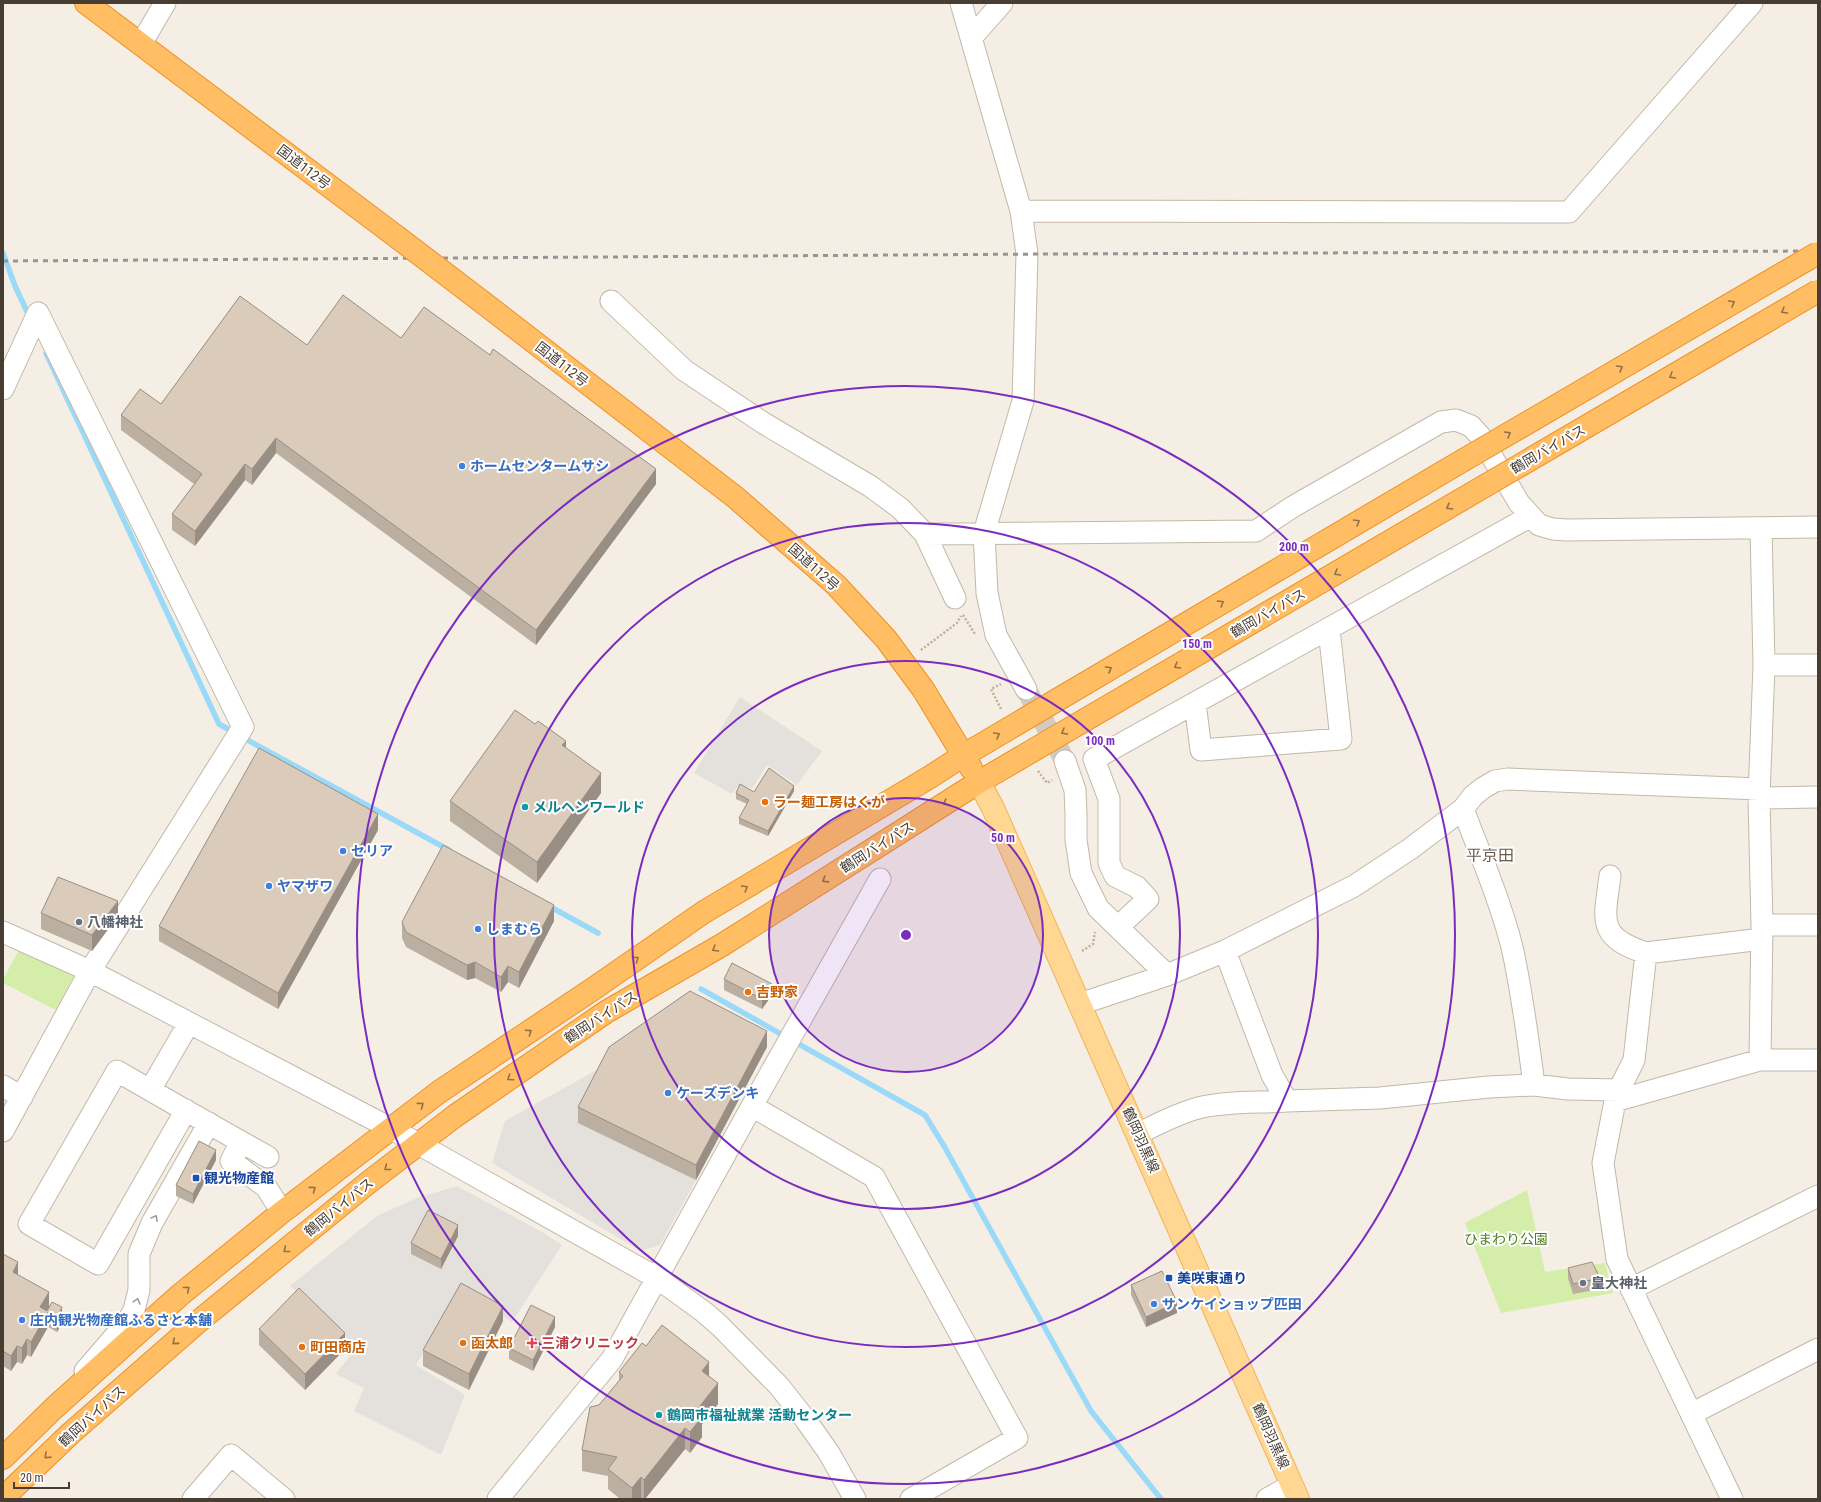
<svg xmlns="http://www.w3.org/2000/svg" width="1821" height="1502" font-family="'Roboto Condensed','Noto Sans JP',sans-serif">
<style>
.green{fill:#d4eda8}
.parking{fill:#e4e1dd}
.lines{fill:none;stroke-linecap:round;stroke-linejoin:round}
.stream{stroke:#9adaf8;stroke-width:5.5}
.minor-tunnel{stroke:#d1cbc1;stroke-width:21;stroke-dasharray:21 10;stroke-linecap:butt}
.minor-casing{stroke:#c3b8a9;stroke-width:23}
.major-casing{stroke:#f0b356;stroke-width:24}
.highway-casing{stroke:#ee9125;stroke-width:24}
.path{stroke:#c4af96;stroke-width:2.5;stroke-dasharray:2 2;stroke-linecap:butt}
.minor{stroke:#fff;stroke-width:21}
.major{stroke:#ffd692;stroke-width:22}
.highway{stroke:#ffbd64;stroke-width:22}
.rail{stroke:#959595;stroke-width:3;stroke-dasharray:5 5;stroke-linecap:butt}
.highway-bridge-casing{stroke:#ee9125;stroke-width:24;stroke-linecap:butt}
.highway-bridge{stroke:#ffbd64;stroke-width:22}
.wall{fill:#bbafa1}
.shaded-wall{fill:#998e83}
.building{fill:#dacbbb;stroke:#998e83}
.oneway{stroke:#917047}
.oneway2{stroke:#a39e99}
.ring{fill:none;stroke:#7b2cbf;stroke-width:2}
.shop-dot{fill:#3f7fe0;stroke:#fff;stroke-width:1.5}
.food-dot{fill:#e8710a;stroke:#fff;stroke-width:1.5}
.culture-dot{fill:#0f9aa8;stroke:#fff;stroke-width:1.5}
.worship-dot{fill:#6b7280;stroke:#fff;stroke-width:1.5}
.transit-dot{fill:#1a4fb4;stroke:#fff;stroke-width:1.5}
.health-dot{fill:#e0444e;stroke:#fff;stroke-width:1.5}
.labels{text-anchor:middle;stroke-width:4;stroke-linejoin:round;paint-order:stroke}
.street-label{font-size:14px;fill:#473d33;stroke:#fff}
.shop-label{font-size:14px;font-weight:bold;fill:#366cbe;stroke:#fff;text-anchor:start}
.food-label{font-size:14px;font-weight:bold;fill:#c56008;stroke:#fff;text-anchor:start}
.culture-label{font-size:14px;font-weight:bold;fill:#0d838f;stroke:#fff;text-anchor:start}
.worship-label{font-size:14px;font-weight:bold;fill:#5b616d;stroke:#fff;text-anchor:start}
.transit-label{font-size:14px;font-weight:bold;fill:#164399;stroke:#fff;text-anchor:start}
.park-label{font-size:14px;fill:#4d7f21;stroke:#fff}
.health-label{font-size:14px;font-weight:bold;fill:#be3a42;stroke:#fff;text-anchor:start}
.quarter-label{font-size:16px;fill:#6b5a49;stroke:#fff}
.centre{fill:#7b2cbf;stroke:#fff;stroke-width:2}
.ring-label{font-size:12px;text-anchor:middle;font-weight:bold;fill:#7b2cbf;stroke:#fff;stroke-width:4;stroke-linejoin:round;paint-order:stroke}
</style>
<rect width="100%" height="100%" fill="#f4eee4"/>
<!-- green -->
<path class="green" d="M21 947 75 973 56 1010 3 983V979Z
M1527 1190 1545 1272 1605 1263 1613 1293 1501 1313 1465 1223Z"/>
<!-- parking -->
<path class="parking" d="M740 697 822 751 797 785 767 765 752 789 738 786 732 794 694 773Z
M609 1063 696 1180 660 1245 641 1251 492 1163 505 1121Z
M457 1186 542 1232 562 1245 512 1322 462 1291 416 1365 465 1395 441 1455 354 1411 364 1388 336 1374 357 1347 290 1286 377 1216 417 1198Z"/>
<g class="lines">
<!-- stream -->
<path class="stream" d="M3 253 15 286 30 318
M46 353 219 724 235 733
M242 737 449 850
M547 905 598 933
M701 989 925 1115 944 1146 1091 1411 1161 1499"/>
<!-- minor-tunnel -->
<path class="minor-tunnel" d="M1026 689 1065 761"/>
<!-- minor casing -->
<g class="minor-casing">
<path id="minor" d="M961 3 1021 211 1027 254 1023 401 984 533 987 593 996 635 1026 689
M972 37 1002 3
M141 44 165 3
M1021 211 1569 212 1752 3
M611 301 684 370 765 424 870 486 900 508 925 534 1256 531 1294 506 1441 422 1456 420 1471 426 1480 436 1519 503 1539 525 1553 529 1566 530 1818 527
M3 389 38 313
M925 534 955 598
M1764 665H1818
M1195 703 1201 750 1341 739 1329 629
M1065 761 1075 790 1076 815V840L1081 873 1098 908 1167 975
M1759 798 1818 797
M1463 809C1480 854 1500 900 1512 947 1522 992 1528 1038 1534 1085
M1610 876C1604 921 1597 937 1646 953L1762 939
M1762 925H1818
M1118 927 1148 899 1137 887 1115 876 1109 863V799L1094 759 1531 516
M3 932 90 971 390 1128 657 1278 704 1312 720 1326 779 1386 805 1419 829 1453 855 1499
M1225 951 1272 1075 1287 1101 1380 1098 1489 1087 1534 1085 1568 1089 1619 1090
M1646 953 1634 1060 1619 1090 1615 1101 1603 1163 1617 1259 1732 1499
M1080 1004 1167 975 1225 951 1354 886 1410 849 1463 809 1473 796 1483 788 1495 781 1508 779 1760 789
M1760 1060 1762 925 1759 798 1764 665 1761 528
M3 1086 22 1097
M150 1090 189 1023
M1615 1101 1760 1060H1818
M752 1106 874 1177 1017 1438 911 1499
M186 1110 98 1264 29 1224 117 1071C167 1100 218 1129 268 1157
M3 1131 90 971 243 727 38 313
M1138 1134C1157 1124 1177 1114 1198 1108 1226 1101 1258 1103 1287 1101
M241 1142 231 1161 266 1187 282 1212
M1631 1289 1818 1196
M85 1371 128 1321 134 1310 139 1290V1254L152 1223 209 1123
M1691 1414 1818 1349
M193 1499 231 1455 284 1499
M498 1499 612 1359 752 1106 880 879
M1267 1499 1292 1485"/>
</g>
<!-- major casing -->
<g class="major-casing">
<path id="major" d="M979 782 993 808 1298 1499"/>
</g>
<!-- highway casing -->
<g class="highway-casing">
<path id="highway" d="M86 3 397 237
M481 301 735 497 836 585 886 639 923 689 971 768
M3 1458 54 1408 180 1295 282 1212 439 1092 593 989 704 912 930 777 964 755 1462 461
M3 1498 71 1433 199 1321 369 1182 455 1116 606 1012 722 945 979 782 1483 487"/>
</g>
<!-- path -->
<path class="path" d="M963 615 975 634
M921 650 957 623 961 616
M1001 709 991 689 1001 684
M1038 771 1047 783 1052 780
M1082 951 1093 944 1095 932"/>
<!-- minor -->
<use href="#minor" class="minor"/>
<!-- major -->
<use href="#major" class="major"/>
<!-- highway -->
<use href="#highway" class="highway"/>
<!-- rail -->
<path class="rail" d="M3 261 1047 254 1818 251"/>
<!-- highway-bridge casing -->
<g class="highway-bridge-casing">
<path id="highway-bridge" d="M397 237 481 301
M1462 461 1818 253
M1483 487 1818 291"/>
</g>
<!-- highway-bridge -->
<use href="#highway-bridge" class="highway-bridge"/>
</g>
<!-- wall -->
<path class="wall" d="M401 338 656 484 536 645 276 453 252 485 245 480 195 546 172 530V514L194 484 121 430V415L161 404 307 345Z
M566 748 601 793 537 883 450 821V801Z
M794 791 768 836 739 824V818L747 804 736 799V793L754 792Z
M378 830 278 1009 159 941V926Z
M41 913 118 916 92 951 41 929Z
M554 921 519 988 508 982 501 992 475 978 467 980 406 947 402 938V922Z
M724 979 772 995 762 1009 724 990Z
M767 1047 696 1180 578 1123V1107Z
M216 1160 193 1204 176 1196V1185Z
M458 1236 441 1269 411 1254V1243Z
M3 1254 18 1275 49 1307 52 1302 62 1323 57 1332 48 1327 31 1357 27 1355 22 1364 17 1362 11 1371 3 1366Z
M1568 1268 1600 1278V1289L1573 1294 1568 1278Z
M1131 1285 1177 1313 1146 1327 1131 1295Z
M503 1321 469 1390 423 1366V1350Z
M555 1327 533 1371 509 1359V1348Z
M259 1329 345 1349 305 1390 259 1345Z
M646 1346 709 1376 718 1404 702 1424V1437L690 1453 685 1449 645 1499H642L641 1498 640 1499H620L608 1489V1476L582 1471V1450L599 1405 619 1381V1372Z"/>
<!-- shaded-wall -->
<path class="shaded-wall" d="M276 438V453L252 485V469Z
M245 464V480L195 546V531Z
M656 469V484L536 645V630Z
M566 741V762L562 745Z
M601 773V793L537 883V862Z
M794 786V791L768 836V831Z
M378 814V830L278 1009V993Z
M118 901V916L92 951V935Z
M554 905V921L519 988V972Z
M475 962V978L467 980V965Z
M508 966V982L501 992V977Z
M772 984V995L762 1009V999Z
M767 1031V1047L696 1180V1165Z
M216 1150V1160L193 1204V1194Z
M458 1225V1236L441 1269V1259Z
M18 1262V1278L13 1272Z
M49 1292V1307L40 1322V1307Z
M1177 1302V1313L1146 1327V1317Z
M503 1306V1321L469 1390V1374Z
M62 1307V1323L57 1332V1317Z
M48 1312V1327L31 1357V1342Z
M555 1317V1327L533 1371V1360Z
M345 1333V1349L305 1390V1374Z
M27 1339V1355L22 1364V1348Z
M17 1346V1362L11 1371V1356Z
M709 1362V1383L702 1371Z
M718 1383V1404L702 1424V1437L690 1453V1432L696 1411Z
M685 1428V1449L645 1499H644V1480Z
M641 1477V1498L640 1499H632V1488Z"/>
<!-- building -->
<path class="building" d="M343 295 401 338 424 307 490 355 493 349 656 469 536 630 276 438 252 469 245 464 195 531 172 514 202 474 121 415 140 389 161 404 240 296 307 345Z
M515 710 535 724 538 721 566 741 562 745 601 773 537 862 450 801Z
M259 748 378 814 278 993 159 926Z
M769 768 794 786 768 831 739 818 749 800 736 793 740 784 754 792Z
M443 845 554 905 519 972 508 966 501 977 475 962 467 965 406 932 402 922Z
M58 877 118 901 92 935 41 913Z
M732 963 772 984 762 999 724 979Z
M690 991 767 1031 696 1165 578 1107 609 1047Z
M199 1141 216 1150 193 1194 176 1185Z
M428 1210 458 1225 441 1259 411 1243Z
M3 1254 18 1262 13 1272 49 1292 40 1307 47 1311 52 1302 62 1307 57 1317 48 1312 31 1342 27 1339 22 1348 17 1346 11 1356 3 1351Z
M1592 1262 1600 1278 1573 1284 1568 1268Z
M1162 1271 1177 1302 1146 1317 1131 1285Z
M461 1283 503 1306 469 1374 423 1350Z
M299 1288 345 1333 305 1374 259 1329Z
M531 1305 555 1317 533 1360 509 1348Z
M662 1325 709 1362 702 1371 718 1383 696 1411 702 1417 690 1432 685 1428 644 1480 641 1477 632 1488 608 1469 617 1457 582 1450 590 1407 599 1405 623 1376 619 1372 642 1343 646 1346Z"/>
<!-- one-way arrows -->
<defs><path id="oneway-chevron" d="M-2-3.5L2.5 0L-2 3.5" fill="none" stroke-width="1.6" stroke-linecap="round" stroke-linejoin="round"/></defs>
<g class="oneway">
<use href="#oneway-chevron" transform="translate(1732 303) rotate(-30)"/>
<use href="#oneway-chevron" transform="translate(1784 311) rotate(150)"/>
<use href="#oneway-chevron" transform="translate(1620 368) rotate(-30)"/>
<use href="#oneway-chevron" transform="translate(1672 376) rotate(150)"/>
<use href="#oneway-chevron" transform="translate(1508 434) rotate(-30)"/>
<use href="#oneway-chevron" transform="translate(1449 507) rotate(150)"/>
<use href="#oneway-chevron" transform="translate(1357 522) rotate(-31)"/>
<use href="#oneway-chevron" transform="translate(1337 573) rotate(150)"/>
<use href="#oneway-chevron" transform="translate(1221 603) rotate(-31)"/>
<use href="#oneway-chevron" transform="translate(1177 666) rotate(150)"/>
<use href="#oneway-chevron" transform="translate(1109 669) rotate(-31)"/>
<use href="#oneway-chevron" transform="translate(1064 732) rotate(150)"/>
<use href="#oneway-chevron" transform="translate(997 735) rotate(-30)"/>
<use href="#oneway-chevron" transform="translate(946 803) rotate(148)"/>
<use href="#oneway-chevron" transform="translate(825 880) rotate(148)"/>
<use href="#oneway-chevron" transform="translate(745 888) rotate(-31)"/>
<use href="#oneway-chevron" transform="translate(715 949) rotate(150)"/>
<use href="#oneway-chevron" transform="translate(636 959) rotate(-35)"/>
<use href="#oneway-chevron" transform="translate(529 1032) rotate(-34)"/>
<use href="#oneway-chevron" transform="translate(510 1078) rotate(145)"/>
<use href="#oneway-chevron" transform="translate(421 1105) rotate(-37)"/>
<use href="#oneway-chevron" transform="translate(387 1168) rotate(142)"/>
<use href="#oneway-chevron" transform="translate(313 1189) rotate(-37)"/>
<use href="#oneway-chevron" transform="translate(286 1250) rotate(141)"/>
<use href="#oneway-chevron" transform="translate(187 1289) rotate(-39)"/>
<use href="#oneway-chevron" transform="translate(175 1342) rotate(139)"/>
<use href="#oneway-chevron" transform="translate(47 1456) rotate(136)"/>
</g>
<g class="oneway2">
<use href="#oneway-chevron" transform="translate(155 1218) rotate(-61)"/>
<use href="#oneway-chevron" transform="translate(137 1301) rotate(-74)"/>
</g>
<!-- distance rings -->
<circle cx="906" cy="935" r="137" fill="#7b2cbf" fill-opacity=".12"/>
<g class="ring">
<circle cx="906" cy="935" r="137"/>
<circle cx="906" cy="935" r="274"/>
<circle cx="906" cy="935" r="412"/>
<circle cx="906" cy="935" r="549"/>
</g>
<!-- markers -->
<g class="shop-dot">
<circle cx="462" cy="466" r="4"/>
<circle cx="343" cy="851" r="4"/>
<circle cx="269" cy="886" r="4"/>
<circle cx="478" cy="929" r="4"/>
<circle cx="668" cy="1093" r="4"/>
<circle cx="1154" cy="1304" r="4"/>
<circle cx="22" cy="1320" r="4"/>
</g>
<g class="food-dot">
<circle cx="765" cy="802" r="4"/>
<circle cx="748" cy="992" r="4"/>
<circle cx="463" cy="1343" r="4"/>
<circle cx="302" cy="1347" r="4"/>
</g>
<g class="culture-dot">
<circle cx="525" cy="807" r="4"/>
<circle cx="659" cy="1415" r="4"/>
</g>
<g class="worship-dot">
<circle cx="79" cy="922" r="4"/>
<circle cx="1583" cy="1283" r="4"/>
</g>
<g class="transit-dot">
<rect x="192" y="1174" width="8" height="8" rx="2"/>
<rect x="1165" y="1274" width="8" height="8" rx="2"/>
</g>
<path class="health-dot" d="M530 1337h4v4h4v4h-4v4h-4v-4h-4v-4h4z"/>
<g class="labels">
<!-- street labels -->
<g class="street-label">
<text transform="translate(304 167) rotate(37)" y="5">国道112号</text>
<text transform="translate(562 364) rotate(38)" y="5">国道112号</text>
<text transform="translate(1548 449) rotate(-30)" y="5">鶴岡バイパス</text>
<text transform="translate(814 567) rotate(42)" y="5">国道112号</text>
<text transform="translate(1268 613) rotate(-30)" y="5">鶴岡バイパス</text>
<text transform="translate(877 847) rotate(-32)" y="5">鶴岡バイパス</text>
<text transform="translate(601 1017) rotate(-33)" y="5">鶴岡バイパス</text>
<text transform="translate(1141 1140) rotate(66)" y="5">鶴岡羽黒線</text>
<text transform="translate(339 1207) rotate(-39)" y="5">鶴岡バイパス</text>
<text transform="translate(92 1416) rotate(-42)" y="5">鶴岡バイパス</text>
<text transform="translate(1271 1436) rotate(66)" y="5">鶴岡羽黒線</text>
</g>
<!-- shop labels -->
<g class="shop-label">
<text x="470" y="471">ホームセンタームサシ</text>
<text x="351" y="856">セリア</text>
<text x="277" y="891">ヤマザワ</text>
<text x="486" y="934">しまむら</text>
<text x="676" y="1098">ケーズデンキ</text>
<text x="1162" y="1309">サンケイショップ匹田</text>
<text x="30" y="1325">庄内観光物産館ふるさと本舗</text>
</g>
<!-- food labels -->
<g class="food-label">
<text x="773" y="807">ラー麺工房はくが</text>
<text x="756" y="997">吉野家</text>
<text x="471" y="1348">函太郎</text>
<text x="310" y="1352">町田商店</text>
</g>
<!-- culture labels -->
<g class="culture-label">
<text x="533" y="812">メルヘンワールド</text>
<text x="667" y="1420">鶴岡市福祉就業 活動センター</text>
</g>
<!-- worship labels -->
<g class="worship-label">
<text x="87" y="927">八幡神社</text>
<text x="1591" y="1288">皇大神社</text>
</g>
<!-- transit labels -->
<g class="transit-label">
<text x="204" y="1183">観光物産館</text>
<text x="1177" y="1283">美咲東通り</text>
</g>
<!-- park labels -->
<g class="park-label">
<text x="1506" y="1244">ひまわり公園</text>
</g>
<!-- health labels -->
<g class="health-label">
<text x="541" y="1348">三浦クリニック</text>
</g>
<!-- quarter labels -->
<g class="quarter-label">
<text x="1490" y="861">平京田</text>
</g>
</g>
<circle cx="906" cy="935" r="6" class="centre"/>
<g class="ring-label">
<text x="1294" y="551">200 m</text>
<text x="1197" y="648">150 m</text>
<text x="1100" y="745">100 m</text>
<text x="1003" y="842">50 m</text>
</g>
<!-- border -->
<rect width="1821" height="1502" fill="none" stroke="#473d33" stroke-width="8"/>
<!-- scale -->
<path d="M14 1482v6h55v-6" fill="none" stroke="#473d33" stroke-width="2"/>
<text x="20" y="1482" font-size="12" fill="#473d33" stroke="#ffffff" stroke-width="3" paint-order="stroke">20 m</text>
</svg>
